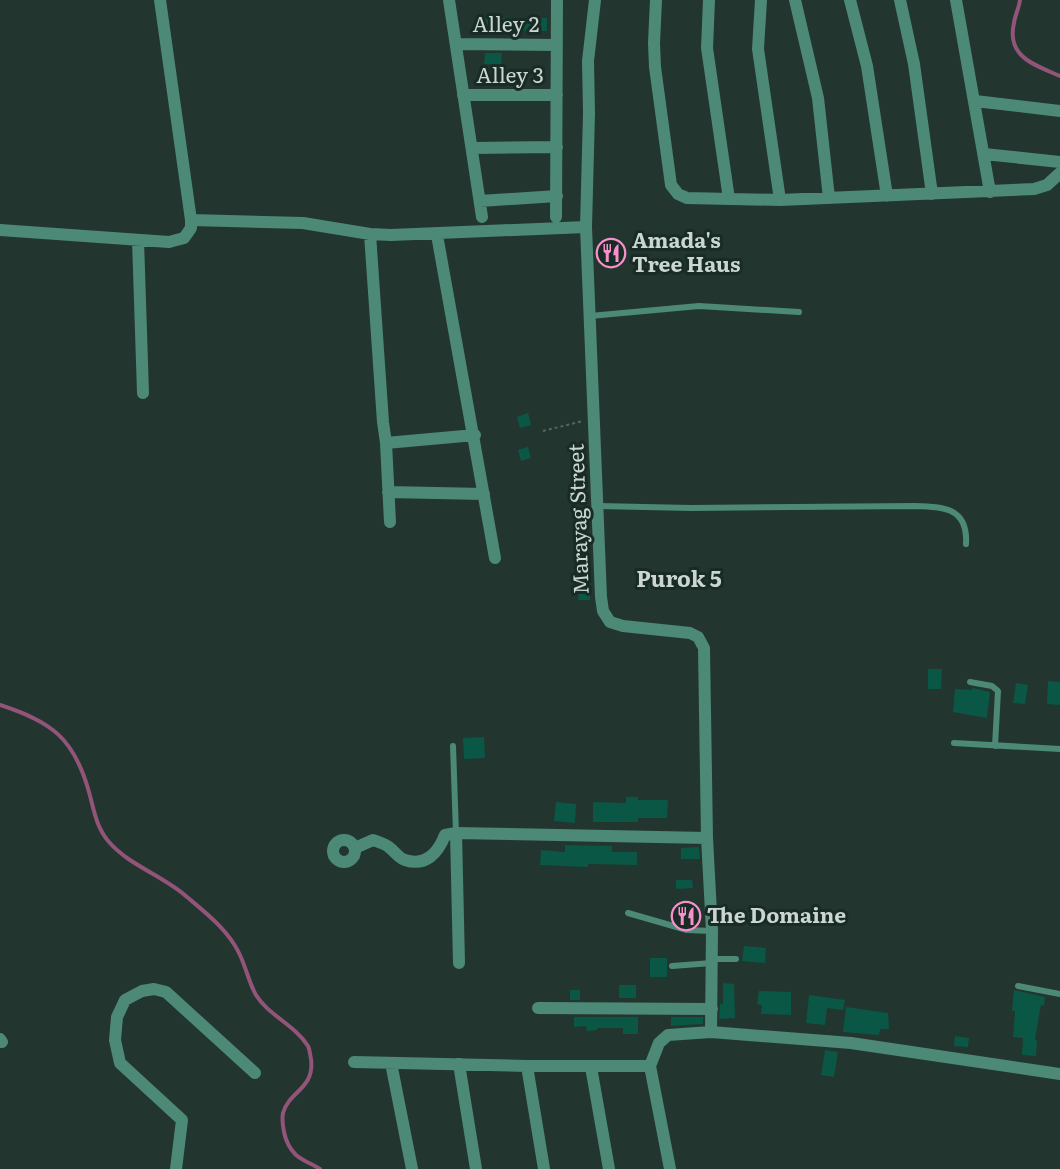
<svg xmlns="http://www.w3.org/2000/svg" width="1060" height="1169" font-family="Literata,serif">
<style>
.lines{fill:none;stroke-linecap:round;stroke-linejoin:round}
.stream{stroke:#925478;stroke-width:4}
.building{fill:#0b5745}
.path{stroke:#566661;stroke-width:2;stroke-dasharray:3 3;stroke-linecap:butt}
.service{stroke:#4d8977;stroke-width:6}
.minor{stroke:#4d8977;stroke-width:12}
.labels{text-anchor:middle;stroke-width:6;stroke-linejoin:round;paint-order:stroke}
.street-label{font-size:21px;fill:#cbd6d2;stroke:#192b25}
.poi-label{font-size:21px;font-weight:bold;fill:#cbd6d2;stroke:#192b25;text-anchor:start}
.neighbourhood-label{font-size:22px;font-weight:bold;fill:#cbd6d2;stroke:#192b25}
</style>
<rect width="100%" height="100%" fill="#23352f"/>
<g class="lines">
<!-- stream -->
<path class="stream" d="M1020 0C1019 8 1015 15 1014 23 1006 57 1035 65 1060 76
M0 705C52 722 74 738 89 792 94 810 96 827 109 842 130 866 164 876 187 897 206 913 228 930 239 953 246 967 249 983 256 995 268 1015 295 1025 308 1046 310 1050 310 1055 311 1059 315 1089 289 1091 283 1113 282 1118 283 1127 284 1132 286 1142 289 1148 296 1155 303 1161 312 1164 320 1169"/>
</g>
<!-- building -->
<path class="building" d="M480 18H547V31L480 30Z
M485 53H502L501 65 484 64Z
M528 413 531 425 520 428 517 417Z
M528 447 531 458 521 461 518 450Z
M579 589H590V600H578Z
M928 669H942L941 689H928Z
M1048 681 1060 682V705L1047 704Z
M1016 683 1028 685 1025 704 1013 703Z
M973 688 990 692 987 718 953 712 955 689 972 690Z
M484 737 485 758 464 759 463 738Z
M626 797H638V800H668L667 818H638V822H593V802L626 803Z
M556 802 576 804 575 823 554 821Z
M565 845 612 846V852H637V865L588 864V867L540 865 541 850 565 852Z
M699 847 700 859H681V848Z
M676 880H692L693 888 676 889Z
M744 946 766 948 765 963 742 961Z
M650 958H667V977H650Z
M723 983 734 984 735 1018 719 1019 720 1004H723Z
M619 985H636V998H619Z
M570 990H580V1000H570Z
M1014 990 1045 997 1044 1006 1041 1005 1039 1015 1035 1040H1037L1036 1056 1022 1055 1023 1038 1013 1037 1015 1011H1012Z
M759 991 791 992V1015L761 1014 762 1005 757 1004Z
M809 995 845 1000 843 1010 827 1008 825 1025 806 1023Z
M846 1007 888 1013 889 1029H880L879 1035 843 1032Z
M574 1017H638V1034H623V1028H597V1030L587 1031 586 1026 574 1027Z
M671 1017H703V1024L671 1026Z
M955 1036 969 1038 968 1047 954 1046Z
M825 1050 838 1052 834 1077 821 1075Z"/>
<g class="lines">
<!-- path -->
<path class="path" d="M543 431 583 421"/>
<!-- service -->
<path class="service" d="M590 316 699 306 799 312
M598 506 691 508 915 506C945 507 968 508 966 544
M970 682 992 686 998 691 995 746
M954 743 1060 749
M453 746 456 833
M628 913 687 930 712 931
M712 959H736
M672 966 712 963
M1018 986 1060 994"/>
<!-- minor -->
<path class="minor" d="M449 0 482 217
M595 0 588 61 589 113 586 227 601 597 603 611 610 622 623 626 690 633 698 637 704 648 707 838 712 931 711 1032
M656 0 654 43 655 67 671 185 678 194 687 198 780 200 1034 189 1047 185 1060 173
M709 0 707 48 729 199
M761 0 758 49 780 200
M795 0 818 98 829 198
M850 0 867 66 887 196
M900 0 914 64 932 194
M956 0 990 192
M456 44 557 45
M463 95H557
M975 101 1060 111
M472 148 557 147
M984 154 1060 162
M480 201 557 196
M556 217 557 0
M191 220 303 223 370 234 391 235 586 227
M0 230 169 242 184 238 191 228V220L160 0
M370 234 383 422 386 443 390 522
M437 235 495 558
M138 240 143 393
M386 443 475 435
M388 492 484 494
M333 851a11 11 0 1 1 22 0a11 11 0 1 1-22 0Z
M355 848 373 840C378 842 386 844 390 848 395 852 399 858 405 860 426 867 438 853 445 835L456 833
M459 963 456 833 707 838
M538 1008 712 1009
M0 1039 2 1042
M354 1062 527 1066H650
M391 1063 412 1169
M459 1064 476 1169
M527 1066 544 1169
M591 1067 609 1169
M176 1169 182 1120 120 1063 115 1040 117 1017 125 1000 142 991 154 989 166 992 255 1073
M670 1169 650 1066 659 1043 668 1035 711 1032 851 1043 1060 1074"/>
</g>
<!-- icons -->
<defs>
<g id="restaurant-ring" transform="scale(1.5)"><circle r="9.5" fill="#192b25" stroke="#f890cc" stroke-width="1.5"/><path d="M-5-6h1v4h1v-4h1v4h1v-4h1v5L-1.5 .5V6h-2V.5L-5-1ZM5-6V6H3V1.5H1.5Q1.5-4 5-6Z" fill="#f890cc"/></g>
</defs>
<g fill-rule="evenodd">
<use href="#restaurant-ring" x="611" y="253"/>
<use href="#restaurant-ring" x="686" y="916"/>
</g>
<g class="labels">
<!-- street labels -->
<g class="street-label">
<text x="506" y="32">Alley 2</text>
<text x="510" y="83">Alley 3</text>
<text transform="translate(579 519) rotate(-92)" y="7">Marayag Street</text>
</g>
<!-- poi labels -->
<g class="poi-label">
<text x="632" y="248">Amada's<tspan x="632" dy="24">Tree Haus</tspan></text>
<text x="707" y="923">The Domaine</text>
</g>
<!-- neighbourhood labels -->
<g class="neighbourhood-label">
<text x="679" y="587">Purok 5</text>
</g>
</g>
</svg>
